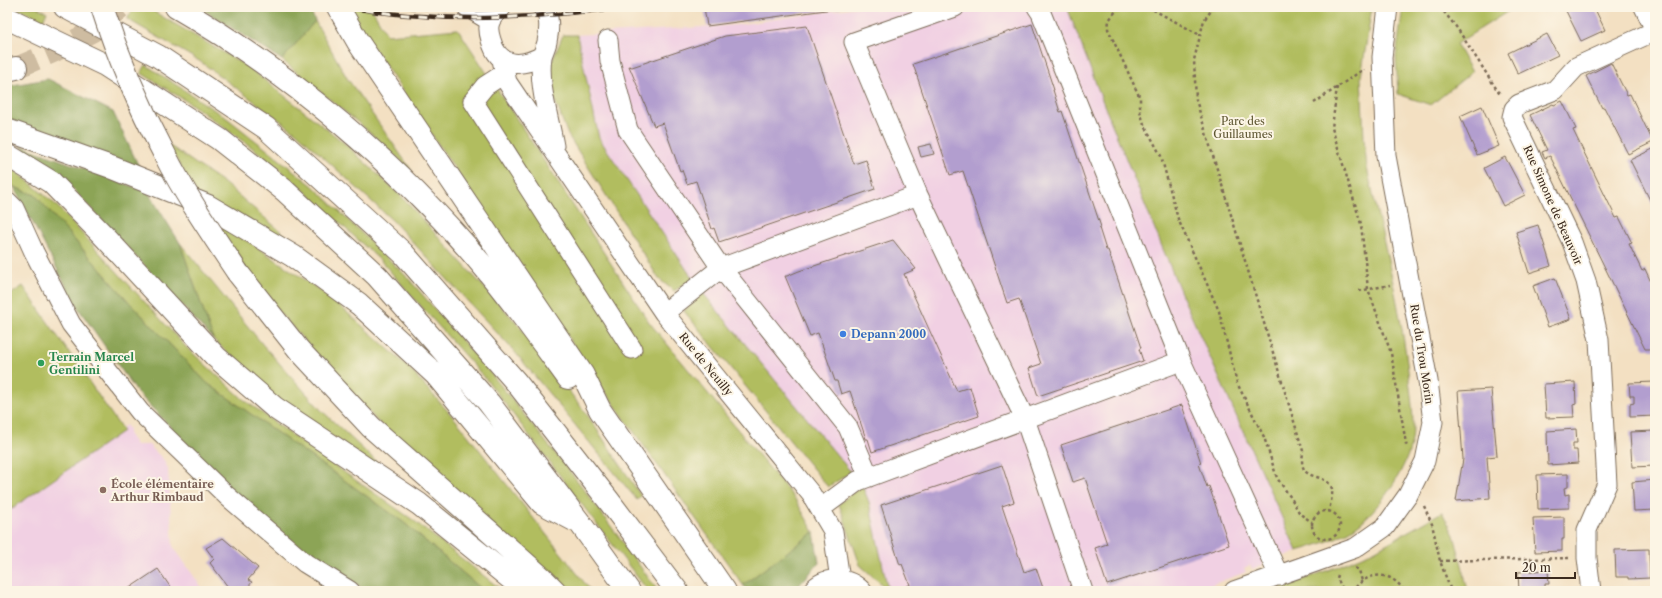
<svg xmlns="http://www.w3.org/2000/svg" width="1662" height="598" font-family="'Libre Caslon Text',serif">
<style>
.built{fill:#f1d0e3}
.green{fill:#b1bd5f;stroke:#76743e}
.forest{fill:#8ca456;stroke:#64673a}
.building{fill:#b29ecf}
.lines{fill:none;stroke-linecap:round;stroke-linejoin:round}
.highway-tunnel{stroke:#cebca1;stroke-width:22;stroke-dasharray:22 11;stroke-linecap:butt}
.minor-casing{stroke:#7b6a57;stroke-width:21}
.highway-casing{stroke:#7b6a57;stroke-width:24}
.path{stroke:#7b6a57;stroke-width:2.5;stroke-dasharray:3 3;stroke-linecap:butt}
.minor{stroke:#fff;stroke-width:19}
.highway{stroke:#fff;stroke-width:22}
.rail-casing{stroke:#3b2a1e;stroke-width:4.5}
.rail{stroke:#fcf5e5;stroke-width:3;stroke-dasharray:9;stroke-linecap:butt}
.highway-bridge-casing{stroke:#7b6a57;stroke-width:24;stroke-linecap:butt}
.highway-bridge{stroke:#fff;stroke-width:22}
.shop-dot{fill:#3f7fe0;stroke:#fcf5e5;stroke-width:1.5}
.leisure-dot{fill:#2e9e5b;stroke:#fcf5e5;stroke-width:1.5}
.education-dot{fill:#8d6e63;stroke:#fcf5e5;stroke-width:1.5}
.labels{text-anchor:middle;stroke-width:4;stroke-linejoin:round;paint-order:stroke}
.park-label{font-size:11px;fill:#5e5632;stroke:#fcf5e5}
.street-label{font-size:11px;fill:#3b2a1e;stroke:#fcf5e5}
.shop-label{font-size:11px;font-weight:bold;fill:#366cbe;stroke:#fcf5e5;text-anchor:start}
.leisure-label{font-size:11px;font-weight:bold;fill:#27864d;stroke:#fcf5e5;text-anchor:start}
.education-label{font-size:11px;font-weight:bold;fill:#785e54;stroke:#fcf5e5;text-anchor:start}
</style>
<rect width="100%" height="100%" fill="#fcf5e5"/>
<filter id="ink" filterUnits="userSpaceOnUse"><feTurbulence type="fractalNoise" baseFrequency=".025" numOctaves="2"/><feDisplacementMap in="SourceGraphic" scale="8" xChannelSelector="R" yChannelSelector="G"/><feConvolveMatrix kernelMatrix="1 2 1 2 8 2 1 2 1" color-interpolation-filters="sRGB"/></filter>
<filter id="wash" filterUnits="userSpaceOnUse"><feTurbulence type="fractalNoise" baseFrequency=".012" numOctaves="4" result="noise"/><feDisplacementMap in="SourceGraphic" scale="16" xChannelSelector="R" yChannelSelector="G"/><feGaussianBlur stdDeviation="0.9" result="paint"/><feColorMatrix in="noise" values="0 0 0 0 0 0 0 0 0 0 0 0 0 0 0 0 0 1.4 0 .05"/><feComposite in="paint" operator="in"/></filter>
<g filter="url(#wash)">
<rect width="100%" height="100%" fill="#f3e0c2"/>
<!-- built -->
<path class="built" d="M857 7H1067L1181 293 1297 551 1285 556 1280 552 1263 559V565L1252 569 1250 565 1244 568 1246 572 1194 591H888L869 502 864 489 703 293 684 267 599 138 577 35 736 25Z
M126 425 129 429V435L136 445H149L164 460 168 469 173 546 204 591H7V512L123 431 121 429Z"/>
<!-- green -->
<path class="green" d="M13 7H36L47 12 43 20Z
M135 7H146L248 67 343 142 403 198 521 328 588 416 641 496 637 500 514 351 393 221 297 133 201 62 127 19Z
M346 7H371L387 35 458 29 649 322 795 499 814 532 743 585 599 383Z
M1067 7H1372L1361 77 1364 138 1367 168C1383 241 1403 314 1410 388 1412 403 1415 430 1411 445 1404 473 1380 507 1358 525 1343 537 1316 546 1297 551L1181 293 1104 105Z
M1403 7H1515L1456 44 1472 72 1431 105 1398 94 1396 57Z
M315 21 347 78 412 171 367 130 282 60Z
M563 35H577L599 138 693 279 674 291 659 279 568 135 551 90 550 66Z
M146 65 228 119 313 186 407 277 493 376 583 488 658 591H648L490 384 381 261 296 183 254 149 194 106 141 73Z
M167 144 224 183 313 259 197 194Z
M7 167 17 172 55 204 186 347 243 399 315 452 413 520 503 591H484L403 522 207 383 129 302 35 195 7 184Z
M216 223 257 247 331 298 406 365 455 419 591 591H564L378 422 259 290Z
M180 243 263 345 321 410 395 479 274 397 213 339Z
M23 286 123 431 7 512V297Z
M703 293 851 472 828 487 684 311Z
M862 485 869 502 888 590 860 565 839 504Z
M1442 512 1454 535 1462 565 1468 591H1271L1331 569 1374 551Z"/>
<!-- forest -->
<path class="forest" d="M199 7H309L315 21 282 60Z
M48 79 113 112 141 171 7 124V86Z
M19 145 148 192 180 243 213 339 64 180Z
M14 187 35 195 129 302 207 383 403 522 484 591H367L306 553 228 488 137 392 76 305Z
M814 532 819 563 794 591H748L743 585Z"/>
<g id="blocks">
<!-- building -->
<path class="building" d="M704 7H841V8L707 26Z
M1568 7H1594L1605 30 1581 41 1565 9Z
M1032 24 1054 90H1053L1060 112 1062 111 1101 227 1099 228 1106 250H1108L1141 348 1139 349 1143 361 1038 396 1029 368 1041 364 1019 299 1007 303 963 171 950 175 913 64Z
M807 26 854 164 866 160 875 189 719 242 714 228 712 229 696 181 687 184 682 170 680 171 663 123 654 126 629 66 632 67 725 36Z
M1547 34 1558 55 1518 74 1508 53Z
M1611 63 1627 95 1630 94 1653 142 1628 154 1604 107 1602 108 1586 76Z
M1562 101 1576 129 1573 130 1616 218 1619 217 1632 243 1629 244 1642 271 1645 269 1655 291V349H1645L1550 156 1545 158 1542 152 1547 150 1530 115 1553 104 1554 105Z
M1482 106 1499 146 1477 155 1460 116Z
M931 144 934 154 921 157 918 147Z
M1655 148V216L1652 209 1654 208 1630 160Z
M1505 157 1525 195 1503 206 1484 168Z
M1538 225 1551 266 1529 273 1516 232Z
M893 240 916 269 904 274 957 391 970 387 979 416 872 452 868 439H866L850 391 841 394 837 381H835L818 333 810 336 785 276H787L799 271Z
M1555 278 1571 319 1548 327 1533 286Z
M1575 382 1576 404 1573 405 1574 417 1546 418 1544 384Z
M1655 382V416L1630 417V404L1634 403V396H1630L1629 383Z
M1491 389 1497 456 1487 457 1490 498 1456 501 1463 459 1458 391Z
M1182 405 1201 463 1199 464 1207 487 1209 486 1229 545 1107 585 1095 548 1107 544 1085 478 1073 482 1061 445Z
M1576 429 1577 443H1573V450H1577L1578 463 1548 465 1547 431Z
M1655 431V466L1632 467 1630 432Z
M1002 465 1014 502 1002 506 1024 572 1036 568 1044 591H909L907 586 910 585 902 564 900 565 881 505Z
M1568 474V487L1564 488 1565 495 1569 494V508L1538 509 1537 475Z
M1655 480V510L1634 511 1632 482Z
M1564 517V539H1562V551L1535 552 1533 518Z
M223 538 258 568 248 580 252 582 245 591H231L210 563 214 559 206 548Z
M1649 549 1650 578 1628 579V577H1616L1615 550Z
M158 569 173 591H130L128 589Z
M1548 570 1549 584H1545V591H1519L1518 572Z"/>
</g>
</g>
<g filter="url(#ink)">
<use href="#blocks" fill-opacity="0" stroke="#7b6a57" stroke-width="1"/>
<g class="lines">
<!-- highway-tunnel -->
<path class="highway-tunnel" d="M16 68 53 52 93 31 121 7"/>
<!-- minor casing -->
<g class="minor-casing">
<path id="minor" d="M467 7 490 21
M502 7C498 11 492 16 490 22 488 27 489 34 491 40 498 67 520 68 542 56
M542 7C551 14 549 32 547 42 546 47 543 52 542 57 538 84 549 118 554 146
M955 7 854 42 918 195 1025 419 1083 591
M1037 7 1041 13 1181 361 1279 576
M1644 7 1655 30
M608 40 610 61 628 130 721 268 848 427 869 477
M502 60 507 82 664 313 811 494 833 531 840 580
M505 73 485 86 473 101 632 349
M7 201 14 208 34 252 71 324 140 412 227 496 305 563 350 591
M664 313 721 268 918 195
M820 509 858 481 1181 361
M812 591C825 575 849 577 862 591
M1234 591 1355 548 1385 527 1408 495 1425 461 1433 422 1428 381 1386 156 1382 57 1388 7
M1591 591 1587 558V530L1607 484 1599 340 1586 281 1572 242 1512 117 1514 109 1519 104 1555 90 1576 67 1655 31"/>
</g>
<!-- highway casing -->
<g class="highway-casing">
<path id="highway" d="M65 7 158 56 266 128 403 253 516 382 609 501 677 591
M176 7C292 74 398 164 484 267 514 303 541 341 568 378
M338 7 358 42 583 375 600 410 725 591
M7 18 105 65 219 139 284 190 377 276 489 403 580 523 629 591
M7 70 16 68
M7 130 111 167 208 206 293 256 359 304 436 375 542 503 574 520
M7 155 51 182 102 234 216 357 275 408 419 504 526 591
M238 273 299 350 371 427 541 577 555 591"/>
</g>
<!-- path -->
<path class="path" d="M1119 7 1109 20 1108 29 1140 98V111L1144 124 1161 156 1178 219 1219 311 1237 383 1264 437 1277 478 1291 498 1300 514 1312 522
M1148 7 1200 35
M1214 7 1204 20 1194 60 1196 100 1303 451C1303 456 1301 462 1303 467 1307 480 1328 474 1332 489 1333 496 1330 504 1329 511
M1440 7 1457 28 1501 96
M1337 87 1332 128 1361 224 1368 289 1391 353 1406 444 1408 448
M1314 103 1364 69
M1359 291 1390 285
M1424 506 1432 524 1440 561 1451 591
M1312 525a14 14 0 1 1 28 0a14 14 0 1 1-28 0Z
M1440 561 1569 558
M1355 568 1359 570 1362 581
M1338 575 1337 578 1343 590C1358 591 1353 587 1364 580 1379 571 1395 576 1404 591"/>
<!-- minor -->
<use href="#minor" class="minor"/>
<!-- highway -->
<use href="#highway" class="highway"/>
<!-- rail casing -->
<g class="rail-casing">
<path id="rail" d="M347 7C439 24 531 19 623 7
M410 7 465 10 543 7"/>
</g>
<!-- rail -->
<use href="#rail" class="rail"/>
<!-- highway-bridge casing -->
<g class="highway-bridge-casing">
<path id="highway-bridge" d="M102 7C118 57 139 106 164 153 185 195 212 234 238 273"/>
</g>
<!-- highway-bridge -->
<use href="#highway-bridge" class="highway-bridge"/>
</g>
</g>
<!-- markers -->
<circle class="shop-dot" cx="843" cy="334" r="4"/>
<circle class="leisure-dot" cx="41" cy="363" r="4"/>
<circle class="education-dot" cx="103" cy="490" r="4"/>
<g class="labels">
<!-- park labels -->
<g class="park-label">
<text x="1243" y="125">Parc des<tspan x="1243" dy="13">Guillaumes</tspan></text>
</g>
<!-- street labels -->
<g class="street-label">
<text transform="translate(1553 205) rotate(66)" y="4">Rue Simone de Beauvoir</text>
<text transform="translate(1422 354) rotate(81)" y="4">Rue du Trou Morin</text>
<text transform="translate(706 364) rotate(51)" y="4">Rue de Neuilly</text>
</g>
<!-- shop labels -->
<g class="shop-label">
<text x="851" y="338">Depann 2000</text>
</g>
<!-- leisure labels -->
<g class="leisure-label">
<text x="49" y="361">Terrain Marcel<tspan x="49" dy="13">Gentilini</tspan></text>
</g>
<!-- education labels -->
<g class="education-label">
<text x="111" y="488">École élémentaire<tspan x="111" dy="13">Arthur Rimbaud</tspan></text>
</g>
</g>
<!-- margin -->
<rect width="1662" height="598" fill="none" stroke="#fcf5e5" stroke-width="24"/>
<!-- scale -->
<path d="M1516 572v6h59v-6" fill="none" stroke="#3b2a1e" stroke-width="2"/>
<text x="1522" y="572" font-size="12" fill="#3b2a1e" stroke="#fcf5e5" stroke-width="3" paint-order="stroke">20 m</text>
</svg>
